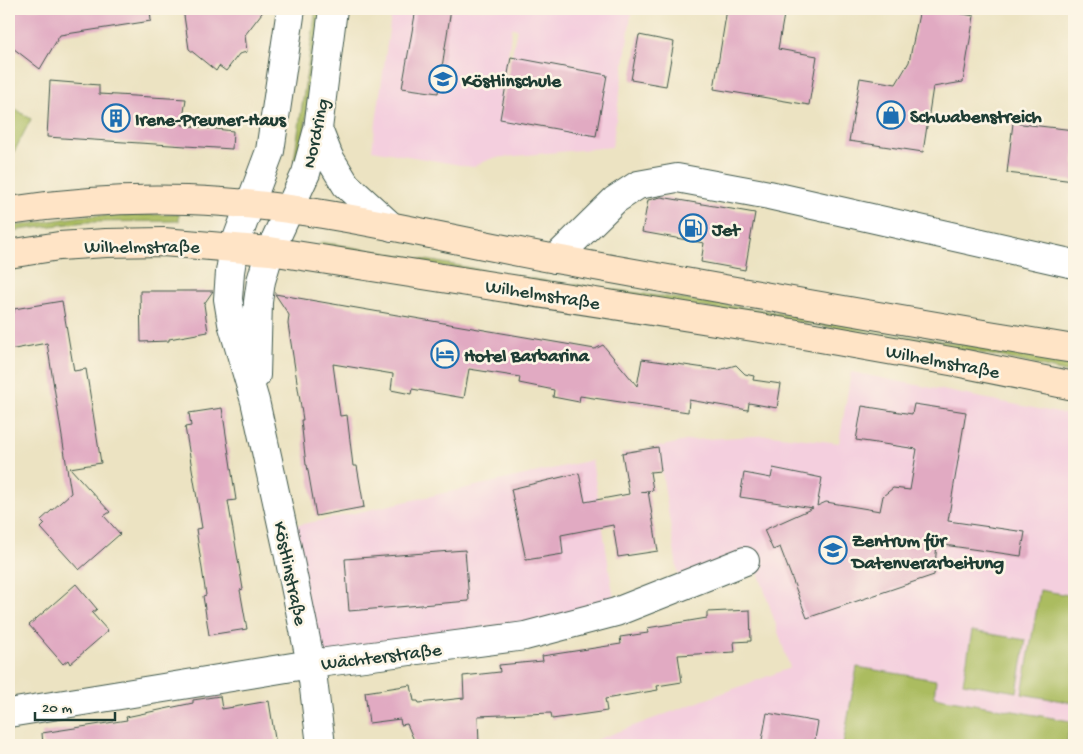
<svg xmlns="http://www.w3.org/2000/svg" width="1083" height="754" font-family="'Gochi Hand',sans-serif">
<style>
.built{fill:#f4cfde;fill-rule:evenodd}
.green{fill:#abbc60;stroke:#657c4a}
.building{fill:#e1aac2}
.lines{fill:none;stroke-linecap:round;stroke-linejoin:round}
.minor-casing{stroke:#3e5649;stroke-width:30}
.tertiary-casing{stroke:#3e5649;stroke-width:30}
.secondary-casing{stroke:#3e5649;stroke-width:30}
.minor{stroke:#fff;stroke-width:28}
.tertiary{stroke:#fff;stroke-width:28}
.secondary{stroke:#ffe4c6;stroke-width:28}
.labels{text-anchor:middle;stroke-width:5;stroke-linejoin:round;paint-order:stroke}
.poi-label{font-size:19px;font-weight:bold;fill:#1f3d34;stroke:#fcf5e5;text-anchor:start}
.street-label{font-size:19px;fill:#1f3d34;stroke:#fcf5e5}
</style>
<rect width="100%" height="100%" fill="#fcf5e5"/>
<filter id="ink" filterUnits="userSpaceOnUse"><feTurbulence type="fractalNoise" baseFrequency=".02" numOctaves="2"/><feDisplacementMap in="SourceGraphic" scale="10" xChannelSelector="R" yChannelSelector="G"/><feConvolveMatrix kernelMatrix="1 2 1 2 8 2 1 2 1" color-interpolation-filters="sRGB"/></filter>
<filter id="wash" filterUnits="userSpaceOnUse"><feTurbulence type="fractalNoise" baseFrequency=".0096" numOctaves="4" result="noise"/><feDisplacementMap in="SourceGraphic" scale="20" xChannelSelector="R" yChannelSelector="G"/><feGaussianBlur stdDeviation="1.12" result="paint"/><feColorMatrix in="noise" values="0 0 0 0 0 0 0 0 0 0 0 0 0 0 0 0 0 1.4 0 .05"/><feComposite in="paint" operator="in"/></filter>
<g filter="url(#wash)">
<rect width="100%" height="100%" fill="#ece3c2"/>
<!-- built -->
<path class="built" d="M392 9H632L612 147 493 158 472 167 372 150ZM512 28 517 29 499 119V118Z
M851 372 1074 416V745H582L790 668 759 574 745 561 680 587 658 447 690 440 772 435 839 443Z
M592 460 616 612 311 664 283 528 323 520Z"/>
<!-- green -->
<path class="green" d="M316 9H322L300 162 294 161Z
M9 105 31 119 11 158H9Z
M179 214V221L85 222 9 231V227L84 216Z
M322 242 540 280 750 308 1074 363V374L1003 357 873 334 322 248 319 243Z
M1040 590 1074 596V703L1022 694Z
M972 631 1026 640 1017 692 963 683Z
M857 667 936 680 934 697 1070 721 1067 742 1074 745H843Z"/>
<g id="blocks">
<!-- building -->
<path class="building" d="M9 9H150L151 21 60 35 40 69 9 45Z
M183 9H265L245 35 247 52 239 54 226 71 219 66 216 71 189 49Z
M416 9H451L438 93 402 88Z
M727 9H785L778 49 817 56 809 105 714 89Z
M920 9H937L974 16 963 82 933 87 923 152 849 141 860 78 896 84 909 62Z
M639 35 674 42 666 86 631 80Z
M511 57 607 75 596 136 500 119Z
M50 81 99 85V94L186 99 182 125 233 131 232 149 47 137Z
M1013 123 1074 130V181L1007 173Z
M661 197 755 213 745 270 701 262 704 243 642 232 648 200Z
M140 291H213L204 304 208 332 169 339V341L141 342Z
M275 294 595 349 603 345 637 386 642 359 719 370 736 365 745 374 754 376 753 380 781 384 777 408 749 403 748 410 689 400 688 412 580 396 579 402 553 397 554 390 519 383 520 377 469 369 464 398 412 389 411 394 391 390 393 374 333 364 340 416 347 415 353 466H357L364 507 316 516 307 465H306L301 420H303L288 324 289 315Z
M62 301 74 371 86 369 101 463 70 468 110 512 104 516 120 534 79 570 41 528 45 524 41 520 71 493 47 343 9 350V314L14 313V309Z
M914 404 966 412 948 521 1025 532 1021 556 937 544 934 575 807 618 780 547 773 550 764 530 813 508 740 497 744 473 771 478 773 468 822 478 817 506 826 502 880 511 883 496 893 488 910 490 917 449 856 440 862 406 912 414Z
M222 408 236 500 228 501 243 589 240 590 247 629 209 635 203 596 206 595 196 529 202 528 185 427 191 426 189 413Z
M658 447 661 471 650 472 653 490 641 492 648 491 658 551 618 557 613 525 561 535 563 554 526 560 511 489 579 473 585 502 629 494 622 453Z
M465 550 469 601 349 611 345 559Z
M76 584 97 609 92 613 108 631 70 664 68 660 63 664 29 625Z
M750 610 751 641 734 642 735 652 678 655 682 682 657 686 658 690 605 699 607 711 552 719 551 713 478 716 479 745H416L407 724 401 725 400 719 369 723 365 692 411 685 414 701H418L419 703 464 698 463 676 500 672 499 665 543 661 542 656 621 644 620 637 648 633 647 628 707 618V612Z
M220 696 222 709 269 701 276 745H43L42 733 127 720 126 717 193 703V700Z
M767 713 818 722 814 745H761Z"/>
</g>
</g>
<g filter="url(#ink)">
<use href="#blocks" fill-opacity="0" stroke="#3e5649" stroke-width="1"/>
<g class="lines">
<!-- minor casing -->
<g class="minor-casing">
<path id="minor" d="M234 247 230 272 228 299 232 323 255 401 287 547 311 664 321 745
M555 259 615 200 638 185 677 178 769 195 1074 264
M256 375 258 302 261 281 270 251
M9 713 311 664 525 636 616 612 745 561"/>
</g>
<!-- tertiary casing -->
<g class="tertiary-casing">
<path id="tertiary" d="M318 129 329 157 346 185 392 227
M234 247 270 151 291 9
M270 251 306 173 318 129 333 9"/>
</g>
<!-- secondary casing -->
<g class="secondary-casing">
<path id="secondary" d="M9 211C68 202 127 198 187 200 312 204 434 237 556 259 729 290 901 321 1074 349
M9 254 59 246 106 243 163 242 270 251 792 333 956 362 1074 386"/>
</g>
<!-- minor -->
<use href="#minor" class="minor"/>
<!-- tertiary -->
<use href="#tertiary" class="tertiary"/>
<!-- secondary -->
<use href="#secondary" class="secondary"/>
</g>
</g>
<!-- icons -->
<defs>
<g id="school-ring" transform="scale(1.4375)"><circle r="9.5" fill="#fcf5e5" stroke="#1f6fb2" stroke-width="1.5"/><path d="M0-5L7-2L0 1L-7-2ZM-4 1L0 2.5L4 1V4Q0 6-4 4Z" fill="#1f6fb2"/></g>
<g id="shop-ring" transform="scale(1.4375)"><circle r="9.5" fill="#fcf5e5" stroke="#1f6fb2" stroke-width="1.5"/><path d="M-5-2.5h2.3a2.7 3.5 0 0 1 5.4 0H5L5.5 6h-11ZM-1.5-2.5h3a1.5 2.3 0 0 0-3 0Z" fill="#1f6fb2"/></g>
<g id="building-ring" transform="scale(1.4375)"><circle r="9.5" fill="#fcf5e5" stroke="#1f6fb2" stroke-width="1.5"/><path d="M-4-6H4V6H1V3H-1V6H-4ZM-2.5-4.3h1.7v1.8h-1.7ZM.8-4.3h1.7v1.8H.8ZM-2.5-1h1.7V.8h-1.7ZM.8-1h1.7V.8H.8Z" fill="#1f6fb2"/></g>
<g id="fuel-ring" transform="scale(1.4375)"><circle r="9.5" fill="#fcf5e5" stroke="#1f6fb2" stroke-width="1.5"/><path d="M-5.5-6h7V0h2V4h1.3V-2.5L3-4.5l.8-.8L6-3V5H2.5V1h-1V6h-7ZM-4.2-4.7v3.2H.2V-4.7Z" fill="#1f6fb2"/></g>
<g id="hotel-ring" transform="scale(1.4375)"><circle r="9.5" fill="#fcf5e5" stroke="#1f6fb2" stroke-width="1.5"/><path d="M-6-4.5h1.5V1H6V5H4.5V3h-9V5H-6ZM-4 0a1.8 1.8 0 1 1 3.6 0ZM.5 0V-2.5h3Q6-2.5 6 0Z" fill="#1f6fb2"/></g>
<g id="university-ring" transform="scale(1.4375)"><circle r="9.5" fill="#fcf5e5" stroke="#1f6fb2" stroke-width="1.5"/><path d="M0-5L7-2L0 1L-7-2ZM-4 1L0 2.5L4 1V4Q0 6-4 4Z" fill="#1f6fb2"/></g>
</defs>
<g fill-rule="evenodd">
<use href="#school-ring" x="443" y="79"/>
<use href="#shop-ring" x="891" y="115"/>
<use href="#building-ring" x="116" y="118"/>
<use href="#fuel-ring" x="693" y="228"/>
<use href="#hotel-ring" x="445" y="354"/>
<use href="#university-ring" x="833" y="550"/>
</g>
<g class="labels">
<!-- poi labels -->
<g class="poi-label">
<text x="462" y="86">Köstlinschule</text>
<text x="910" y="122">Schwabenstreich</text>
<text x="135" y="125">Irene-Preuner-Haus</text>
<text x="712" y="235">Jet</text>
<text x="464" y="361">Hotel Barbarina</text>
<text x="852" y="546">Zentrum für<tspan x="852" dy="22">Datenverarbeitung</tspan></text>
</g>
<!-- street labels -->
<g class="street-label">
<text transform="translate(314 133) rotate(-78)" y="7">Nordring</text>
<text x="142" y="252">Wilhelmstraße</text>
<text transform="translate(543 293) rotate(9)" y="7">Wilhelmstraße</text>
<text transform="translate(943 360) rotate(11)" y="7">Wilhelmstraße</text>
<text transform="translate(292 573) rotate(78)" y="7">Köstlinstraße</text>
<text transform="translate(381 655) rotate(-7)" y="7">Wächterstraße</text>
</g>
</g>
<!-- margin -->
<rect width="1083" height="754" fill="none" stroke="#fcf5e5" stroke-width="30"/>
<!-- scale -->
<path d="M35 712v8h80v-8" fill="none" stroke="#1f3d34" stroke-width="2.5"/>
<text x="42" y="712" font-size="15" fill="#1f3d34" stroke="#fcf5e5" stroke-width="4" paint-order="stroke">20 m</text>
</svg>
